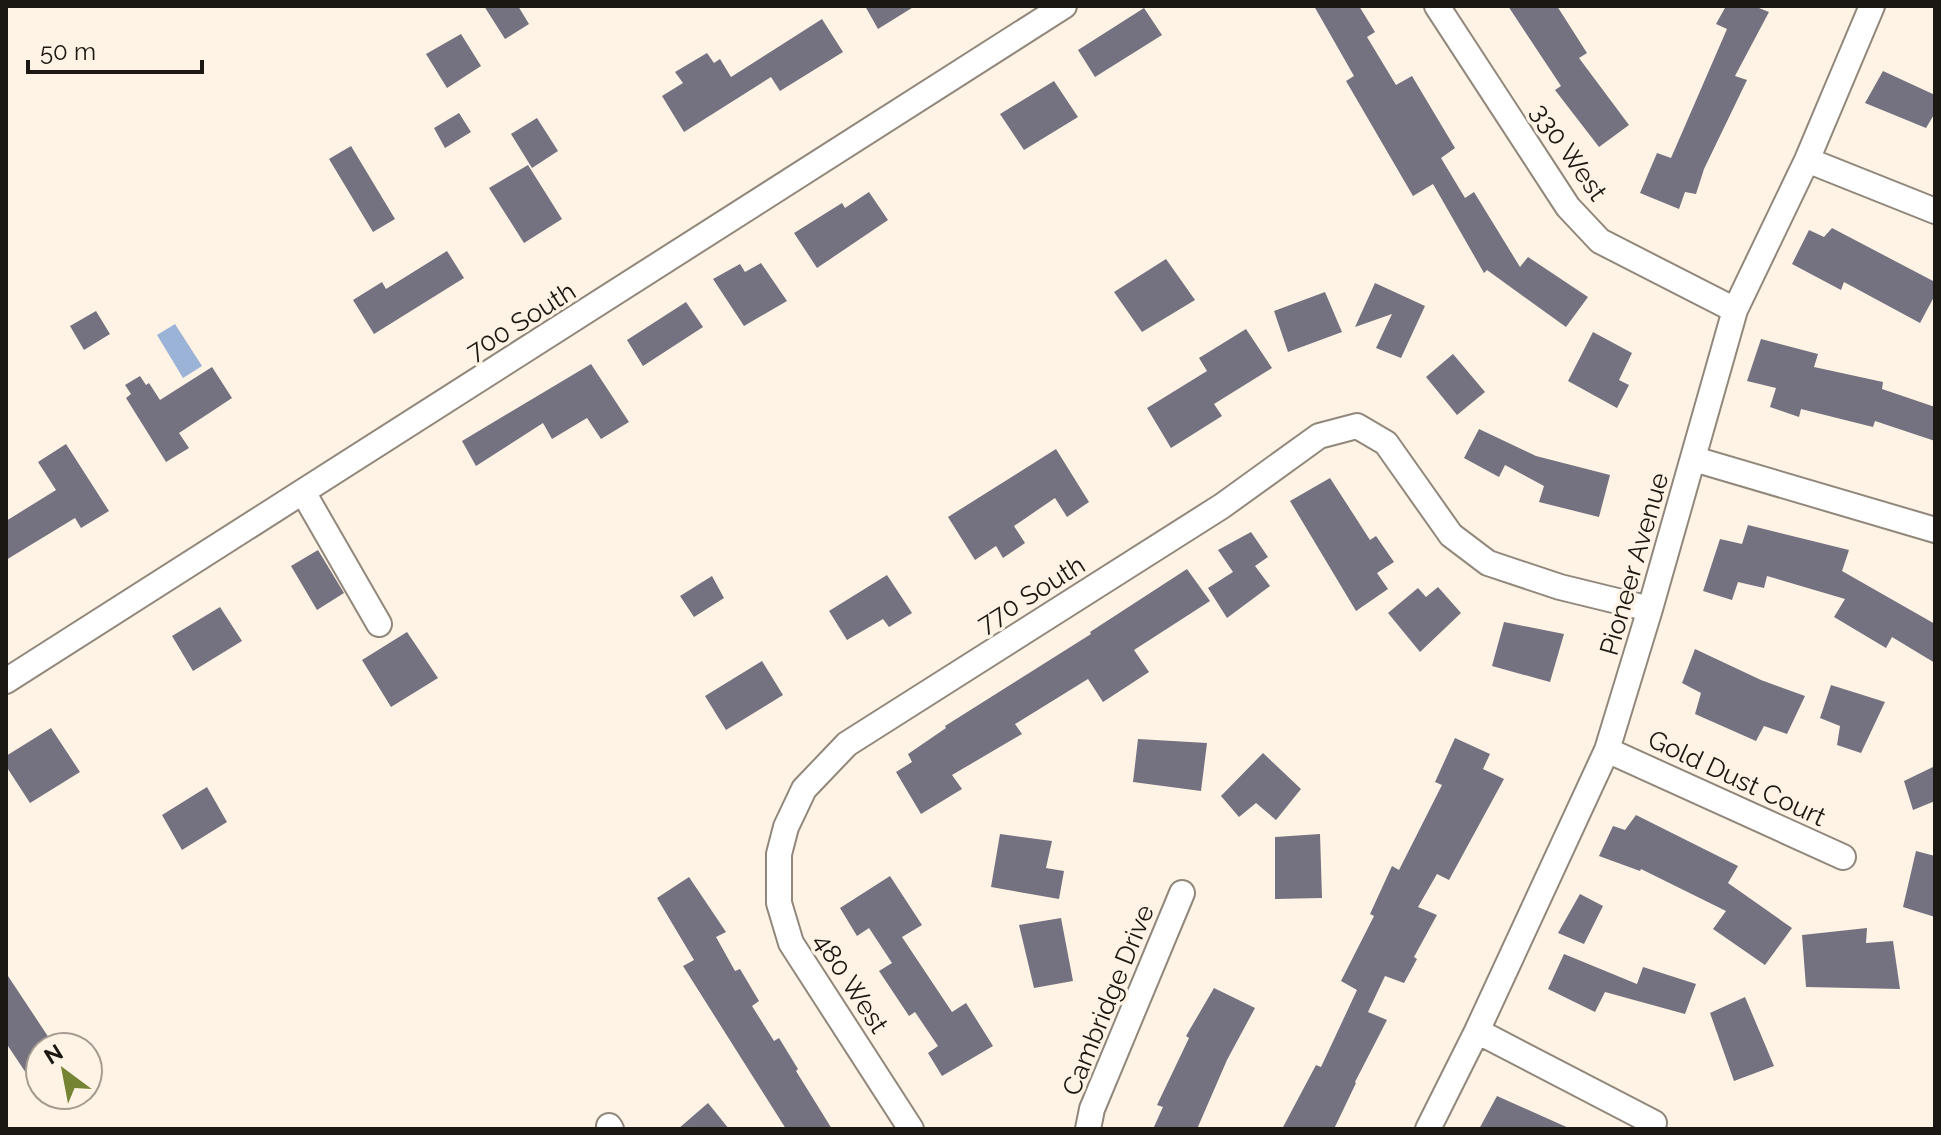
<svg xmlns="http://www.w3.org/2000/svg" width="1941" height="1135" font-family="Raleway,sans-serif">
  <rect width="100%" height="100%" fill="#fff3e5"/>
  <path fill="#9ab3d7" d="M 175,324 L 202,366 L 183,378 L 157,335 Z"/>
  <path fill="#747180" d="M 484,6 L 518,6 L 529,24 L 505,39 Z
    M 865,6 L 915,6 L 878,29 Z
    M 1314,6 L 1359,6 L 1375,32 L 1367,37 L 1396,85 L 1412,76 L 1455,148 L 1441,158 L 1465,198 L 1474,192 L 1520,267 L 1528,257 L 1588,297 L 1566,327 L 1487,270 L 1484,273 L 1433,184 L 1413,196 L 1346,81 L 1354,76 Z
    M 1508,6 L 1557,6 L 1587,53 L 1579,58 L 1629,125 L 1599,147 L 1555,90 L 1561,86 Z
    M 1726,6 L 1754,6 L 1769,12 L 1735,76 L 1747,80 L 1704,169 L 1696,194 L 1685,192 L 1679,209 L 1640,193 L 1657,153 L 1671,158 L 1727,29 L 1716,24 Z
    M 1144,8 L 1162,35 L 1095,77 L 1078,50 Z
    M 822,19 L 843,52 L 780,91 L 771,77 L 684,132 L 662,96 L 683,83 L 675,72 L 707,53 L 714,63 L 720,59 L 731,77 Z
    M 461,34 L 481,66 L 447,88 L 426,54 Z
    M 1883,71 L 1935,95 L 1935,113 L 1926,128 L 1865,103 Z
    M 1054,81 L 1078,117 L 1024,150 L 1000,114 Z
    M 459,113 L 471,132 L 445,148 L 434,128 Z
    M 537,118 L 558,151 L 532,168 L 511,134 Z
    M 351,146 L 395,219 L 373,232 L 329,159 Z
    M 528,165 L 562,219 L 524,243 L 489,188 Z
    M 869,192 L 888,220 L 817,268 L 794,233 L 842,203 L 845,208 Z
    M 1832,228 L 1935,282 L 1935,295 L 1920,323 L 1844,282 L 1841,290 L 1792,264 L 1809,230 L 1824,237 Z
    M 447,251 L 464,278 L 374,334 L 353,300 L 382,282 L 386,289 Z
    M 1166,259 L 1195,300 L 1142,332 L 1114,292 Z
    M 761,263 L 787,301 L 744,326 L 713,279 L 740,264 L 745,272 Z
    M 1375,283 L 1425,306 L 1401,358 L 1376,348 L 1392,314 L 1355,327 Z
    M 1325,292 L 1342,332 L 1288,352 L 1274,311 Z
    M 686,302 L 703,327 L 643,366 L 627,340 Z
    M 96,311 L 110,334 L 84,350 L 70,326 Z
    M 1246,329 L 1272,368 L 1214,404 L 1222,416 L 1171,448 L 1147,408 L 1207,371 L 1199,358 Z
    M 1593,332 L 1632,353 L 1619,380 L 1629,385 L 1617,408 L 1568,381 Z
    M 1761,339 L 1818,354 L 1814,367 L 1883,382 L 1882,389 L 1935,407 L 1935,441 L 1875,421 L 1873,427 L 1801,409 L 1799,417 L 1770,407 L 1776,388 L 1747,381 Z
    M 1453,354 L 1485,392 L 1457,415 L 1426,377 Z
    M 591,364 L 629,422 L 601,439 L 587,418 L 552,439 L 543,423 L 476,466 L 462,441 Z
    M 212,367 L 232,398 L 179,433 L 189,448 L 166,462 L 126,398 L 131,394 L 125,385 L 140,376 L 146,385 L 149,383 L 160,400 Z
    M 1479,429 L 1536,456 L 1610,475 L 1599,517 L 1539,502 L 1544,486 L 1505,465 L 1499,477 L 1464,458 Z
    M 66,444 L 109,511 L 81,528 L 75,518 L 6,560 L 6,521 L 56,490 L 38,462 Z
    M 1056,449 L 1089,502 L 1067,517 L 1055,498 L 1014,526 L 1025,543 L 1003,558 L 996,546 L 975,560 L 948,517 Z
    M 1330,478 L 1370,540 L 1376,536 L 1394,562 L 1377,573 L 1388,589 L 1356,611 L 1290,501 Z
    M 1748,525 L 1849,550 L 1842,571 L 1935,624 L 1935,663 L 1892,637 L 1886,648 L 1834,617 L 1845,599 L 1767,576 L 1764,588 L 1738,582 L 1732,600 L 1703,591 L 1720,539 L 1742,544 Z
    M 1251,532 L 1268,557 L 1255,566 L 1270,586 L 1227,618 L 1208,588 L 1233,572 L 1218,550 Z
    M 318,550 L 344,593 L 317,610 L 291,566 Z
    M 1187,569 L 1210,601 L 1134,650 L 1149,672 L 1103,702 L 1088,679 L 1015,724 L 1022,734 L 952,775 L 962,789 L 921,814 L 896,772 L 912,762 L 908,754 L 946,728 L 945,726 L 1091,634 L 1090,632 Z
    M 887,575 L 912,613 L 889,627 L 883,619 L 847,640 L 829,611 Z
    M 712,576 L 724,598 L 694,617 L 680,596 Z
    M 1438,587 L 1461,613 L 1420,652 L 1388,613 L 1418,588 L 1426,597 Z
    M 220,607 L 242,641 L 193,671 L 172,636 Z
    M 1504,622 L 1564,634 L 1550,682 L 1492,666 Z
    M 407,632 L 438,678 L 391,707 L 362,660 Z
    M 1695,649 L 1761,680 L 1805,696 L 1787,734 L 1764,726 L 1756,741 L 1695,714 L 1701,693 L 1682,683 Z
    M 762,661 L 783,695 L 726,730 L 705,696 Z
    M 1831,685 L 1885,702 L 1861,753 L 1837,745 L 1840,726 L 1820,718 Z
    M 51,728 L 80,772 L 30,803 L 6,766 L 6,756 Z
    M 1455,738 L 1490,754 L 1483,769 L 1504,779 L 1449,880 L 1437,874 L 1418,907 L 1437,915 L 1414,957 L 1417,959 L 1404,983 L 1385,976 L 1368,1012 L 1387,1020 L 1355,1082 L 1356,1083 L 1334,1129 L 1282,1129 L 1316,1065 L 1321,1067 L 1357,990 L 1341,981 L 1374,916 L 1370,914 L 1392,866 L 1399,870 L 1442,785 L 1435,782 Z
    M 1138,739 L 1207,743 L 1201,791 L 1133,782 Z
    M 1263,753 L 1301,789 L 1276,820 L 1256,803 L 1239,817 L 1221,796 Z
    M 1935,766 L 1935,801 L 1913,810 L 1904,781 Z
    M 207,787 L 227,822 L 182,850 L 162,815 Z
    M 1636,815 L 1738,866 L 1728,883 L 1792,928 L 1765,965 L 1713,929 L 1726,911 L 1641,869 L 1640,871 L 1599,856 L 1613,826 L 1625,830 Z
    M 1000,834 L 1052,841 L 1046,868 L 1064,871 L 1059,899 L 991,887 Z
    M 1320,834 L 1322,898 L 1275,899 L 1275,837 Z
    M 1916,851 L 1935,856 L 1935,917 L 1903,907 Z
    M 890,876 L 922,925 L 902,937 L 952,1012 L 966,1003 L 993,1046 L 942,1076 L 928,1053 L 938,1046 L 915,1012 L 909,1016 L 879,971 L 892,963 L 869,928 L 857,936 L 840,908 Z
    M 689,877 L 726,932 L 716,937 L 735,971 L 740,969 L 759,1001 L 752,1006 L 774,1041 L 779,1038 L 798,1069 L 796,1071 L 832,1129 L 786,1129 L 683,966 L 694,960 L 657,898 Z
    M 1580,894 L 1603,906 L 1584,944 L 1558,933 Z
    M 1061,918 L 1073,981 L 1034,988 L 1019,925 Z
    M 1867,928 L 1866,943 L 1893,941 L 1900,989 L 1806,987 L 1802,935 Z
    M 1564,954 L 1637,984 L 1643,967 L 1696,984 L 1685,1014 L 1605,992 L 1595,1012 L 1548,989 Z
    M 6,973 L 55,1047 L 40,1047 L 40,1094 L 6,1043 Z
    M 1214,988 L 1255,1008 L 1227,1060 L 1197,1129 L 1153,1129 L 1163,1107 L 1157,1105 L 1189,1038 L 1186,1036 Z
    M 1745,997 L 1774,1066 L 1734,1081 L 1710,1013 Z
    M 1497,1096 L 1571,1129 L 1479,1129 Z
    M 708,1103 L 729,1129 L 678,1129 Z"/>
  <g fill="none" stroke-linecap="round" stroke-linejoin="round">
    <g stroke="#91877b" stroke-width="28">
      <path id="minor" d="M 1437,6 L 1568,207 L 1600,241 L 1735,310
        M 1807,160 L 1935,211
        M 1694,459 L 1935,530
        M 303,492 L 379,624
        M 6,681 L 1064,6
        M 1607,750 L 1843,857
        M 1477,1031 L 1654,1123
        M 609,1126 L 611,1129
        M 911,1129 L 791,943 L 779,903 L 779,854 L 786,827 L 804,789 L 847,744 L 1222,506 L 1319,436 L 1357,426 L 1386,443 L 1451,535 L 1488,563 L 1560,587 L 1650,609
        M 1088,1129 L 1092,1109 L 1182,893
        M 1428,1129 L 1477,1031 L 1607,750 L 1650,609 L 1735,310 L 1807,160 L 1872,6"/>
    </g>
    <use href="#minor" stroke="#fff" stroke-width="24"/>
  </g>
  <g text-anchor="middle" stroke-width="7" stroke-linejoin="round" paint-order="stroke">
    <g font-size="26" fill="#1b1712" stroke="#fff3e5">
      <text transform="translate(1569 152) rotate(55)" y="9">330 West</text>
      <text transform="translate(521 321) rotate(-32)" y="9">700 South</text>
      <text transform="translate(1634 564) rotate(-74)" y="9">Pioneer Avenue</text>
      <text transform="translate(1031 594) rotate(-32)" y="9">770 South</text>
      <text transform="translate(1737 778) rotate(25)" y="9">Gold Dust Court</text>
      <text transform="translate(851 983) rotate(57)" y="9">480 West</text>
      <text transform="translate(1108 1000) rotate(-68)" y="9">Cambridge Drive</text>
    </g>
  </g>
  <rect width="1941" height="1135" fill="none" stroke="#1b1712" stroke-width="16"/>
  <g transform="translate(64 1071) rotate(328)"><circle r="38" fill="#fff3e5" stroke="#a49b91" stroke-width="2"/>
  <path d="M0-6L14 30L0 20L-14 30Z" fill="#748433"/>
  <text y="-12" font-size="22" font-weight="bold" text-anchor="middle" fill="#1b1712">N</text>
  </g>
  <path d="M28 60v12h174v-12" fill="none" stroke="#1b1712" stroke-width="4"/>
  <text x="40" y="60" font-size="24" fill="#1b1712" stroke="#fff3e5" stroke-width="6" paint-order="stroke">50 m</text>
</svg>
